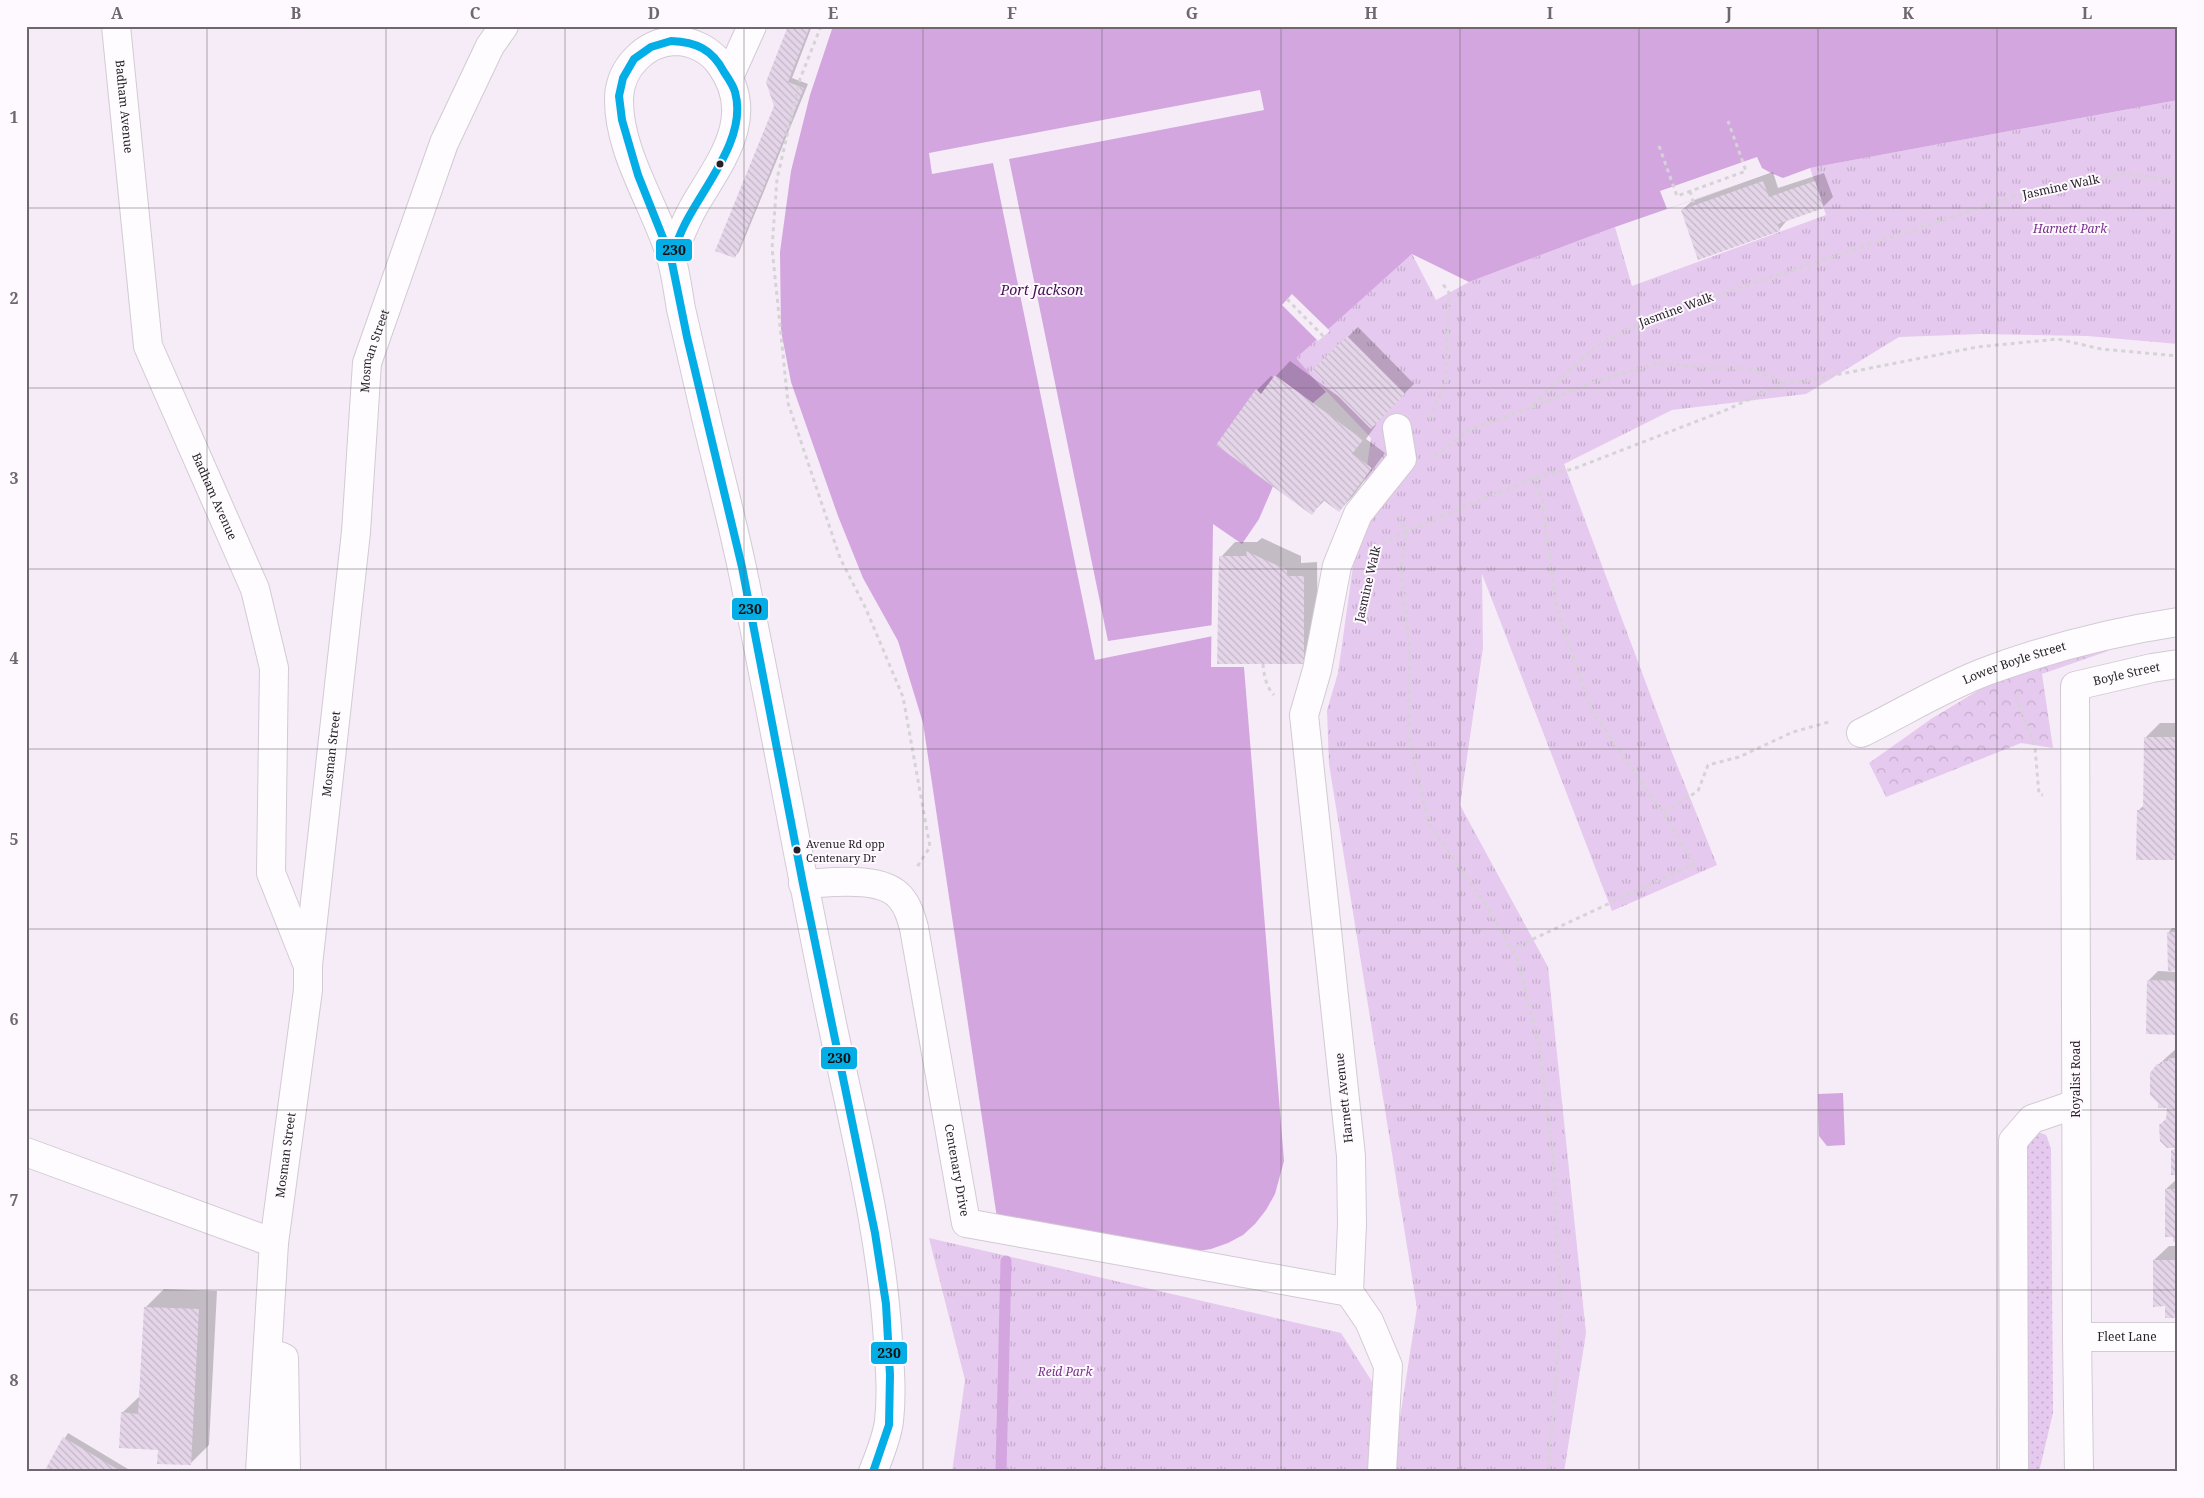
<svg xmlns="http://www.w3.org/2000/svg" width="2204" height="1498" font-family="'Noto Serif',serif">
  <defs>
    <pattern id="grass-dots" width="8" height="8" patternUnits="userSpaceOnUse" patternTransform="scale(1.25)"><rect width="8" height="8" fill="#e6c9ee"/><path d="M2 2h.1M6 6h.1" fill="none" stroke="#c5accc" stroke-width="1.8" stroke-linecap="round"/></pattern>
    <pattern id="forest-crowns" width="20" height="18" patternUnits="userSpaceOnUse" patternTransform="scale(1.25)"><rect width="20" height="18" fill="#e6c9ee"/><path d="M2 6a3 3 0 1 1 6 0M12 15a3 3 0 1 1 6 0" fill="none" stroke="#c5accc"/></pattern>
    <pattern id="park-tufts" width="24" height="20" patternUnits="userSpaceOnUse" patternTransform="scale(1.25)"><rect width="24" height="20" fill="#e6c9ee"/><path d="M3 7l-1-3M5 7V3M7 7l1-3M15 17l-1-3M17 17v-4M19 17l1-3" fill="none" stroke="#c5accc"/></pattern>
    <pattern id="building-back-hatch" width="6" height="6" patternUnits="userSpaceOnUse" patternTransform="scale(1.25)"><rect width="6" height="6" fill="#e5d5e9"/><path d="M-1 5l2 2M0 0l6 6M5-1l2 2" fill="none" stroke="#c4b6c8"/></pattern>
  </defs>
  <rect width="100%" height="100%" fill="#f5ecf7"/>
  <path fill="url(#grass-dots)" d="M 2038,1132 L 2046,1135 L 2051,1148 L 2053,1413 L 2039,1472 L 2020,1472 L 2023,1150 Z"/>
  <path fill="url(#forest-crowns)" d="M 2093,646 L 2108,651 L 2042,674 L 2053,748 L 2021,743 L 1886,797 L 1869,763 L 1931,719 L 2017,667 Z"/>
  <path fill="url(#park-tufts)" d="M 2178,100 L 2178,344 L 2087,336 L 1981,334 L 1899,337 L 1806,394 L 1672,410 L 1564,464 L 1671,750 L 1717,865 L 1612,911 L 1482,574 L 1483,648 L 1460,805 L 1548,967 L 1586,1333 L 1564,1472 L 952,1472 L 965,1380 L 929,1238 L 1341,1333 L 1399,1424 L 1417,1308 L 1329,764 L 1327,710 L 1338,673 L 1371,438 L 1295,358 L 1412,254 L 1436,300 L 1469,282 L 1615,227 L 1632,286 L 1826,215 L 1810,168 Z"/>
  <path fill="#d3a6df" d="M 833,26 L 2178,26 L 2178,100 L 1810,168 L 1783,178 L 1771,173 L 1615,227 L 1469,282 L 1412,254 L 1296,358 L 1326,392 L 1314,402 L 1274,484 L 1259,519 L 1242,544 L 1213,524 L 1211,667 L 1244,667 L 1284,1161 L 1275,1194 L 1266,1210 L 1255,1224 L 1243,1235 L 1228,1243 L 1211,1249 L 1192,1252 L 997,1218 L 923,723 L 898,641 L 863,578 L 838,516 L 791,382 L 781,331 L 780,252 L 791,171 L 810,95 Z
    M 1843,1093 L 1845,1145 L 1827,1146 L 1819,1136 L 1818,1094 Z"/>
  <path fill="#f5ecf7" d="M 1260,90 L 1264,110 L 1009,159 L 1108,641 L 1213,625 L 1213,636 L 1095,660 L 993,163 L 932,174 L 929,153 Z
    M 1757,157 L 1762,168 L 1771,173 L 1667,209 L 1660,191 Z
    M 1292,294 L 1330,331 L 1318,341 L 1282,305 Z"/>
  <path fill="#0003" d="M 789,26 L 812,26 L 792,78 L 808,84 L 739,252 L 735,256 L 775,106 Z
    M 1773,172 L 1778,188 L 1824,173 L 1833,197 L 1823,207 L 1788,219 L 1779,230 L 1682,210 L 1692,201 Z
    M 1358,327 L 1414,384 L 1374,423 L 1376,425 L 1366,439 L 1385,453 L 1353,496 L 1339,511 L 1325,500 L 1312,513 L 1257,390 L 1271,376 L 1274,378 L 1290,361 L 1339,397 L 1314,370 Z
    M 1262,538 L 1301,556 L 1301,563 L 1317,562 L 1318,649 L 1304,663 L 1221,557 L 1235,542 L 1257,542 Z
    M 2160,723 L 2178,723 L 2178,858 L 2138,811 L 2144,805 L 2146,737 Z
    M 2172,928 L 2178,928 L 2178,969 L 2168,933 Z
    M 2158,971 L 2178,972 L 2178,1034 L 2148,981 Z
    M 2178,1047 L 2178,1174 L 2173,1151 L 2177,1146 L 2168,1118 L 2168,1107 L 2158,1065 Z
    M 2178,1178 L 2178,1241 L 2166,1189 Z
    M 2169,1246 L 2178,1246 L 2178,1317 L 2166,1305 L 2154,1260 Z
    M 164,1289 L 217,1291 L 209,1445 L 190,1464 L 159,1448 L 122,1413 L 141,1395 L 145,1308 Z
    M 68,1433 L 133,1472 L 44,1472 Z"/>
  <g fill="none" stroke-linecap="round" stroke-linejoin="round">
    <path stroke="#d3a6df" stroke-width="11" d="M 1001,1472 L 1006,1261"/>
  </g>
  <path fill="url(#building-back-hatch)" d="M 788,26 L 810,26 L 788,82 L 804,88 L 735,258 L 715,251 L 774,106 L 766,82 Z
    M 1763,181 L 1769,197 L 1815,181 L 1824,208 L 1778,224 L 1780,231 L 1698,260 L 1681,210 Z
    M 1347,336 L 1405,394 L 1371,429 L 1312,370 Z
    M 1275,375 L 1363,440 L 1352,454 L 1372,468 L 1339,512 L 1323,500 L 1312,515 L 1216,445 L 1256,389 L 1261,394 Z
    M 1246,551 L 1287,570 L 1287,576 L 1304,576 L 1304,664 L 1217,664 L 1219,556 L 1247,556 Z
    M 2175,733 L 2178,733 L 2178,860 L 2136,860 L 2137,810 L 2143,810 L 2144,737 L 2175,737 Z
    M 2167,932 L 2178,932 L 2178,970 L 2168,971 Z
    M 2147,980 L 2178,981 L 2178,1035 L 2146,1034 Z
    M 2168,1058 L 2178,1058 L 2178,1148 L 2167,1148 L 2160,1141 L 2159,1125 L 2166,1119 L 2167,1108 L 2158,1108 L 2158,1103 L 2150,1095 L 2150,1073 L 2157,1064 L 2162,1064 L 2162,1061 L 2168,1061 Z
    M 2171,1150 L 2178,1150 L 2178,1175 L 2171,1175 Z
    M 2176,1180 L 2178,1180 L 2178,1242 L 2173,1242 L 2173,1237 L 2165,1237 L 2165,1189 L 2176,1189 Z
    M 2153,1260 L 2178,1260 L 2178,1318 L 2165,1318 L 2165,1306 L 2153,1307 Z
    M 144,1307 L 199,1309 L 191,1465 L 157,1464 L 158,1450 L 119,1448 L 121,1412 L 138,1414 Z
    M 63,1437 L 122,1472 L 44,1472 Z"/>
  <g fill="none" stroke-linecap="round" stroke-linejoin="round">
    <g stroke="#d2cad4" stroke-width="30">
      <g id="minor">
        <path id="s1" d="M 116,26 L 148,346 L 255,589 L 274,668 L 271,873 L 306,961"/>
        <path d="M 729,77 L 752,26"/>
        <path d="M 671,258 C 679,238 686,219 697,201 C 723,158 757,114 720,64 C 710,50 693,41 675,41 C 645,42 620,68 619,98 C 618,153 656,206 671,257 C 676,274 678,292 681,309 C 689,344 697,378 705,413 C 717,464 731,516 742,568 C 774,721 801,875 833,1028 C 855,1132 882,1236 888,1342 C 890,1368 892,1395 889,1421 C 887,1438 879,1456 873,1472"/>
        <path id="s2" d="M 1861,733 C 1902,713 1944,687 1987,671 C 2049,648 2112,632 2178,622"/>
        <path id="s3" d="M 803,884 C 829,883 881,875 900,897 C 908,906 911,917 914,928 L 966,1223 L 1349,1292"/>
        <path d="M 26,1152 L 274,1243"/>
        <path id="s4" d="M 2077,1337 L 2178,1337"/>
        <path d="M 280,1356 L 284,1358 L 286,1472"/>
        <path id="s5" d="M 260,1472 L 274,1243 L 308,990 L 308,965 L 356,532 L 367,363 L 444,143 L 490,46 L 504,26"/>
        <path d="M 1382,1472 L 1388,1366 L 1369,1321 L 1349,1292 L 1352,1224 L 1351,1156 L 1304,715 L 1317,670 L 1337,566 L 1358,514 L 1402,459 L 1397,428"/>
        <path d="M 2014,1472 L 2013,1141 L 2032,1119 L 2076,1104"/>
        <path id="s6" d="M 2079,1472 L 2077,1337 L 2075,686 L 2152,668 L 2178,664"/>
      </g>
    </g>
    <path stroke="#d6d3d7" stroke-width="3" stroke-dasharray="4 4" stroke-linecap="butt" d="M 821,26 L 800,79 L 777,179 L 772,248 L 788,403 L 840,558 L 866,609 L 903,697 L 930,847 L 917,867
      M 1659,146 L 1677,196 L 1746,171 L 1728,121
      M 1690,191 L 1694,205
      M 1287,299 L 1324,337
      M 1532,407 L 1599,380 L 1661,363 L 1710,368 L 1748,368 L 1785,383
      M 1429,419 L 1446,382 L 1449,293 L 1443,284
      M 1435,456 L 1469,430 L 1529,408 L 1595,347 L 1649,318 L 2036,189 L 2124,174 L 2178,180
      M 1536,477 L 1573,469 L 1726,410 L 1785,383 L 1805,381 L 1977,347 L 2058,339 L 2101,349 L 2178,356
      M 1399,516 L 1406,531 L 1401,569 L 1409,642 L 1409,737 L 1429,824 L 1485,904 L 1518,960 L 1539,1045 L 1553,1155 L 1561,1313 L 1548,1472
      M 1382,544 L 1406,531 L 1536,477 L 1535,483 L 1542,500 L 1556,606 L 1592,711 L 1663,813 L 1698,791 L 1708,765 L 1739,757 L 1793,732 L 1829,722
      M 1263,664 C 1264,675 1266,687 1274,695
      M 2016,696 L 2035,748 L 2039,794 L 2043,795
      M 1518,946 L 1694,864 L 1663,813"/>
    <use href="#minor" stroke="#fefcfe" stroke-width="28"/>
    <g stroke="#fdf9fe" stroke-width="11">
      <path id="bus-1" d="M 671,41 C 696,42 712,49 724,72 C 728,78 733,85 735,92 C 748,138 703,187 684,226 C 679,236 675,247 671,258 L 638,175 L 622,120 L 619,96 L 623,78 L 634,59 L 651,47 Z
        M 671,258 L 687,337
        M 671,258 L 687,337
        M 687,337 L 742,567 L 803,884
        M 803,884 L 875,1233
        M 803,884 L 875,1233
        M 873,1472 L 889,1425 L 890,1375 L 886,1304 L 875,1233"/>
    </g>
    <use href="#bus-1" stroke="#02aee5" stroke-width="8"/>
  </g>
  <path fill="none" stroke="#6e676f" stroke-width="1" stroke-opacity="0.55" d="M 207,26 L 207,1472M 386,26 L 386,1472M 565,26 L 565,1472M 744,26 L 744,1472M 923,26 L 923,1472M 1102,26 L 1102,1472M 1281,26 L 1281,1472M 1460,26 L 1460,1472M 1639,26 L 1639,1472M 1818,26 L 1818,1472M 1997,26 L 1997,1472M 26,208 L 2178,208M 26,388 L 2178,388M 26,569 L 2178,569M 26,749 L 2178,749M 26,929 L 2178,929M 26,1110 L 2178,1110M 26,1290 L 2178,1290"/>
  <g fill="#251f26" stroke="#fdf9fe" stroke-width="2">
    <circle cx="720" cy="164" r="4.5"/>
    <circle cx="797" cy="850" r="4.5"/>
  </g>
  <g text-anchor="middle" stroke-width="4" stroke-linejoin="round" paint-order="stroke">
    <g font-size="11" fill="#251f26" stroke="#fdf9fe" text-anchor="start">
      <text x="806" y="848">Avenue Rd opp<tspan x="806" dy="14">Centenary Dr</tspan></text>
    </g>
    <g font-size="12" fill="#251f26" stroke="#fdf9fe">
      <text dy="4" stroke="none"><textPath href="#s1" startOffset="81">Badham Avenue</textPath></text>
      <text transform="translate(2061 187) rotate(-12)" y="4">Jasmine Walk</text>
      <text transform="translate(1676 310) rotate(-20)" y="4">Jasmine Walk</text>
      <text dy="4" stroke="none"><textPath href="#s5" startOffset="1128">Mosman Street</textPath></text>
      <text dy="4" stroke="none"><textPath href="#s1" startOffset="486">Badham Avenue</textPath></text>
      <text transform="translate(1368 584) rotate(-77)" y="4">Jasmine Walk</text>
      <text dy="4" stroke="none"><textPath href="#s2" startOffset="169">Lower Boyle Street</textPath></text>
      <text dy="4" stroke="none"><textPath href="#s6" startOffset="839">Boyle Street</textPath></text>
      <text dy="4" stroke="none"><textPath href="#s5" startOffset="722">Mosman Street</textPath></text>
      <text transform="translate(2076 1079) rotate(-90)" y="4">Royalist Road</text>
      <text transform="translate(1344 1098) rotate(-96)" y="4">Harnett Avenue</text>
      <text dy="4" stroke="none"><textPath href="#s5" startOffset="318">Mosman Street</textPath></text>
      <text dy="4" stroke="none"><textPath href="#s3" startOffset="381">Centenary Drive</textPath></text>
      <text dy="4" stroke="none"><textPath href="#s4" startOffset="50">Fleet Lane</textPath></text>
    </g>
    <g font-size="12" font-style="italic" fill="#79318c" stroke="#fdf9fe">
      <text x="2070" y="233">Harnett Park</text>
      <text x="1065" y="1376">Reid Park</text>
    </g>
    <g font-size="14" font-style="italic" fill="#460d54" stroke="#fdf9fe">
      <text x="1042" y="295">Port Jackson</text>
    </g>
  </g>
  <g stroke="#fdf9fe" stroke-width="2">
    <rect x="655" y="238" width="38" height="24" rx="5" fill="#02aee5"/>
    <rect x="731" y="597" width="38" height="24" rx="5" fill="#02aee5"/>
    <rect x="820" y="1046" width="38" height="24" rx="5" fill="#02aee5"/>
    <rect x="870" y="1341" width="38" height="24" rx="5" fill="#02aee5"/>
  </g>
  <g font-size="14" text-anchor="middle" font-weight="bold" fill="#111">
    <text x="674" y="255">230</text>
    <text x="750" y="614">230</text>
    <text x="839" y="1063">230</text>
    <text x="889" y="1358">230</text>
  </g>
  <rect width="2204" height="1498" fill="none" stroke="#fdf9fe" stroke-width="55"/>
  <rect x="28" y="28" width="2148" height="1442" fill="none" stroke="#6e676f" stroke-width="2"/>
  <g font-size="16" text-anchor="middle" font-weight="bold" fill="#6e676f">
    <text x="117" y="19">A</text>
    <text x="296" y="19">B</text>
    <text x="475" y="19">C</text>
    <text x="654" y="19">D</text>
    <text x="833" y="19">E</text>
    <text x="1012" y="19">F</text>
    <text x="1192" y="19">G</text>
    <text x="1371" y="19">H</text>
    <text x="1550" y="19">I</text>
    <text x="1729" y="19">J</text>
    <text x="1908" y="19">K</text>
    <text x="2087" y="19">L</text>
    <text x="14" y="123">1</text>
    <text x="14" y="304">2</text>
    <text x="14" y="484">3</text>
    <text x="14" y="664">4</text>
    <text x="14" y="845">5</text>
    <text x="14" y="1025">6</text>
    <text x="14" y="1206">7</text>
    <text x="14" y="1386">8</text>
  </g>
</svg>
